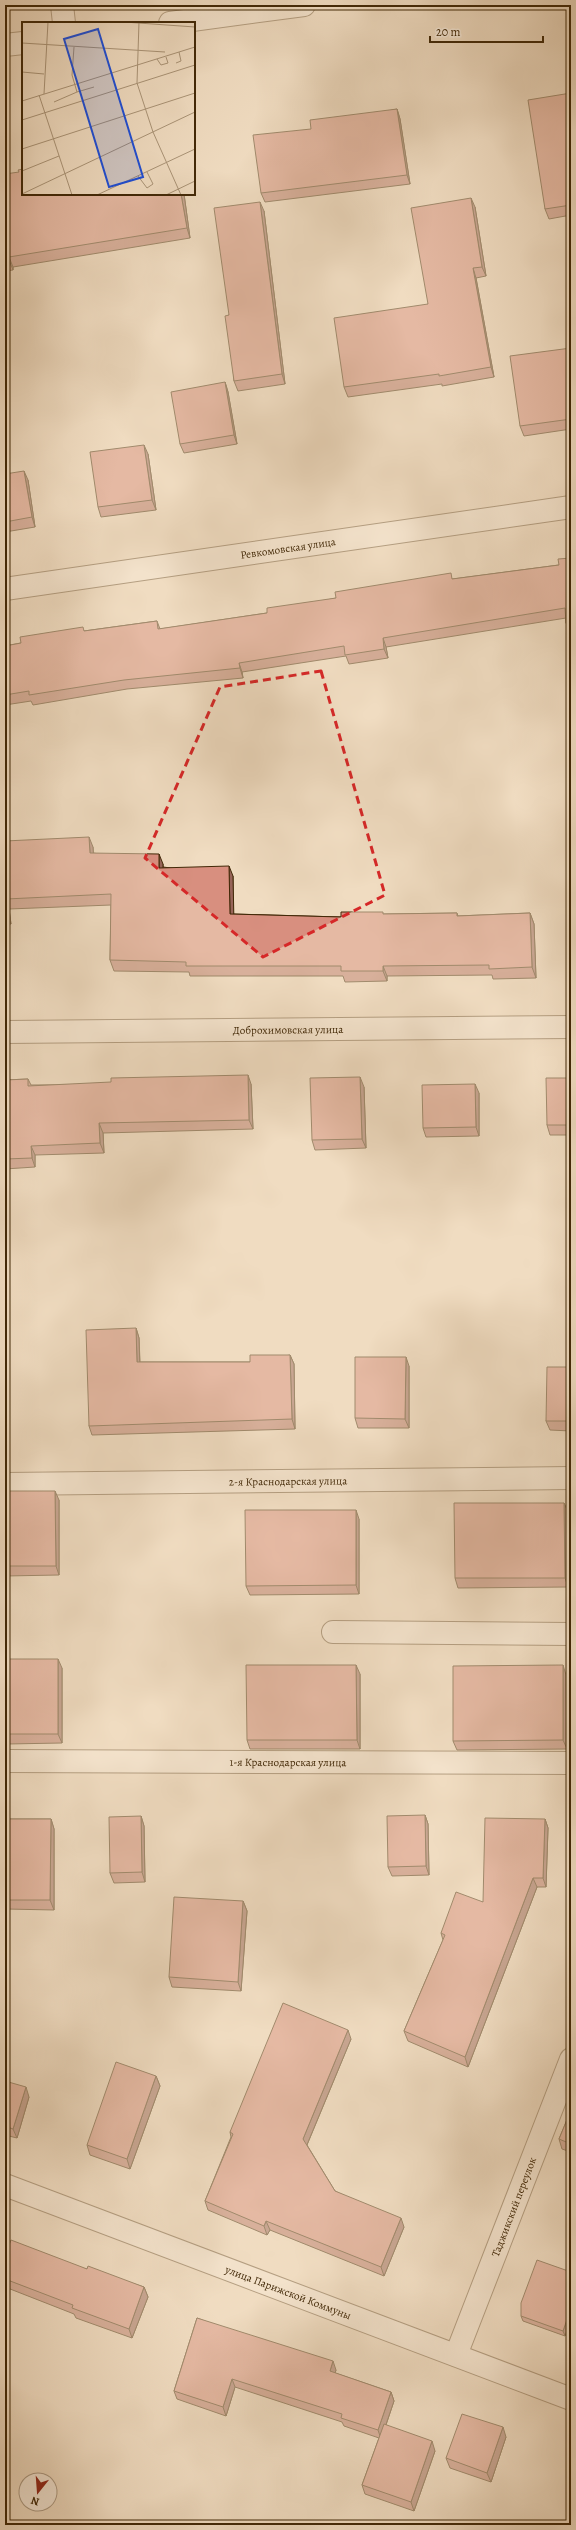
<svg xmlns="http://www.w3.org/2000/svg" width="576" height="2530" font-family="Alegreya,serif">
  <rect width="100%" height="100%" fill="#f0dcc1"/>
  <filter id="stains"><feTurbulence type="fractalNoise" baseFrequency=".005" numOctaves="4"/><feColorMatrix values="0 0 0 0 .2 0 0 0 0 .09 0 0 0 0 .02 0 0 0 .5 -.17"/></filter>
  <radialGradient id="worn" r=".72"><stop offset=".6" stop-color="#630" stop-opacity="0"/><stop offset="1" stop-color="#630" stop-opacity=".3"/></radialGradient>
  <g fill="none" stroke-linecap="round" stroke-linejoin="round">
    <g stroke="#6d5536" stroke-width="24">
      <g id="minor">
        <path d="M 62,5 L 64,23"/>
        <path d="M 170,23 L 304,5"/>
        <path d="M 5,45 L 23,43"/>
        <path id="s1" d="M 5,589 L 571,507"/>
        <path id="s2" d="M 5,1032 L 571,1027"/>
        <path id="s3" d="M 5,1484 L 571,1478"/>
        <path d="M 333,1632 L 571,1634"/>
        <path id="s4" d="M 5,1761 L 571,1763"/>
        <path id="s5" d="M 5,2185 L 571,2399"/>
        <path id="s6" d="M 456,2355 L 571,2059"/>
      </g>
    </g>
    <use href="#minor" stroke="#f5e8d7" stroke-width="22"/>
  </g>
  <path fill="#ba7b6d" stroke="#412807" d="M 571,93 L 571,215 L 549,219 L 545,209 Z
    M 397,109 L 400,119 L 410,184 L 265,202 L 261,193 L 311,129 Z
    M 5,174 L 184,194 L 190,238 L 13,267 L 13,270 L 5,271 Z
    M 475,207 L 486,276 L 476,278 L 494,377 L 442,386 L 442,384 L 348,397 L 344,387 L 428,304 Z
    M 264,211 L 285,384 L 238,391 L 234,381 L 229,315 Z
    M 571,348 L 571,429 L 524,436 L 520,426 Z
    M 225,382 L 228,392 L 237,444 L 184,453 L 180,444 Z
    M 148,454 L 156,510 L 101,517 L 98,507 Z
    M 5,474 L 28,480 L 35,527 L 5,532 Z
    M 571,558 L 571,632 L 570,632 L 566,623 L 566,618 L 386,647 L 388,658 L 349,664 L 346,656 L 242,672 L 243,678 L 127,689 L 33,705 L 31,701 L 5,705 L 5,646 L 84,631 L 157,621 L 160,629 L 267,613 L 336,598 L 453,579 L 559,565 Z
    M 5,841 L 93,847 L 93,853 L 163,864 L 163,867 L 233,876 L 233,914 L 341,917 L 384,914 L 457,913 L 458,916 L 530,913 L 534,924 L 536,978 L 493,979 L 492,975 L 387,976 L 387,981 L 345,982 L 343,976 L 190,976 L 189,972 L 114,971 L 110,960 L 111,905 L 9,909 L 11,924 L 5,925 Z
    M 571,1078 L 571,1135 L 550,1135 L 547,1125 Z
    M 28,1079 L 31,1085 L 251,1084 L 253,1129 L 103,1133 L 104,1153 L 35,1155 L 35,1167 L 5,1169 L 5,1080 Z
    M 364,1087 L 366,1148 L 315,1150 L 312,1140 Z
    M 479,1093 L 479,1136 L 426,1137 L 423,1128 Z
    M 136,1328 L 139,1338 L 140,1362 L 250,1362 L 290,1355 L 294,1364 L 295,1429 L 92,1435 L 89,1426 Z
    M 409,1366 L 409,1428 L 358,1428 L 355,1418 Z
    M 571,1367 L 571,1431 L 550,1430 L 546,1421 Z
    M 5,1491 L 59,1500 L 59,1575 L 5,1576 Z
    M 564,1503 L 568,1512 L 568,1587 L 458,1588 L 455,1578 Z
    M 359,1519 L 359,1594 L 250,1595 L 246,1586 Z
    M 5,1659 L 62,1668 L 62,1743 L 7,1744 L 5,1738 Z
    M 360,1674 L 360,1749 L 250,1749 L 247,1740 Z
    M 566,1675 L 567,1749 L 457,1750 L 453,1741 Z
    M 425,1815 L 428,1824 L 429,1875 L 392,1876 L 388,1867 Z
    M 141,1816 L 144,1826 L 145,1882 L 114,1883 L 110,1873 Z
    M 5,1819 L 51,1819 L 54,1829 L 54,1910 L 6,1909 L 5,1907 Z
    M 545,1819 L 548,1828 L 546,1887 L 537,1887 L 468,2067 L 408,2041 L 404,2031 L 443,1940 L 441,1933 L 483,1902 Z
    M 243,1901 L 247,1911 L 241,1991 L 172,1987 L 169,1977 Z
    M 351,2039 L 307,2145 L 335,2191 L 404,2227 L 384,2276 L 270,2230 L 267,2235 L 208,2210 L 205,2201 L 231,2137 L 230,2132 Z
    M 156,2076 L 160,2086 L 130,2169 L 90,2155 L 87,2145 Z
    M 5,2081 L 29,2097 L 17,2138 L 5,2135 Z
    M 571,2110 L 571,2152 L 562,2149 L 559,2139 Z
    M 5,2255 L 87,2269 L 144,2287 L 148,2297 L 132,2338 L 76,2318 L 74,2314 L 5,2287 Z
    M 571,2272 L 565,2336 L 523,2321 L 521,2316 Z
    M 197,2318 L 336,2370 L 335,2373 L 391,2392 L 394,2401 L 386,2425 L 435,2451 L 414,2511 L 365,2494 L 362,2485 L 379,2438 L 344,2426 L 342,2422 L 235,2387 L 226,2416 L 177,2399 L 174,2391 Z
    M 506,2437 L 491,2482 L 450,2468 L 446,2458 Z"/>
  <path fill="#976459" stroke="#412807" d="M 397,109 L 400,119 L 410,184 L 407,175 Z
    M 181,194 L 184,194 L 190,238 L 187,228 Z
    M 471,198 L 475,207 L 486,276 L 482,267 Z
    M 260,202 L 264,211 L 285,384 L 282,374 Z
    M 9,257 L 13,267 L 13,270 L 9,260 Z
    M 473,268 L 476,278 L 494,377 L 491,367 Z
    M 225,382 L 228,392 L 237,444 L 234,435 Z
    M 144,445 L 148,454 L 156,510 L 152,500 Z
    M 24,471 L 28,480 L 35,527 L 32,517 Z
    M 383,638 L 386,647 L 388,658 L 384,649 Z
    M 239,663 L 242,672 L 243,678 L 240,668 Z
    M 89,837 L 93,847 L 94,863 L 90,853 Z
    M 159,854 L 163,864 L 163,878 L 159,868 Z
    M 229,866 L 233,876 L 234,924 L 230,914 Z
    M 6,899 L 9,909 L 11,924 L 7,914 Z
    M 530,913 L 534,924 L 536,978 L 532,967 Z
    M 383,966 L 387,976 L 387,981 L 383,971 Z
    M 248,1075 L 251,1084 L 253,1129 L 249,1120 Z
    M 360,1077 L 364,1087 L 366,1148 L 362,1139 Z
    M 475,1084 L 479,1093 L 479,1136 L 476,1127 Z
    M 99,1123 L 103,1133 L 104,1153 L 100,1143 Z
    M 31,1146 L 35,1155 L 35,1167 L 32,1158 Z
    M 136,1328 L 139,1338 L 140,1372 L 137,1362 Z
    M 290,1355 L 294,1364 L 295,1429 L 292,1419 Z
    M 406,1357 L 409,1366 L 409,1428 L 405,1419 Z
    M 55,1491 L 59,1500 L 59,1575 L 56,1566 Z
    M 564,1503 L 568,1512 L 568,1587 L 565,1578 Z
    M 356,1510 L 359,1519 L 359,1594 L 356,1585 Z
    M 58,1659 L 62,1668 L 62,1743 L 58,1734 Z
    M 356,1665 L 360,1674 L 360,1749 L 357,1740 Z
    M 563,1665 L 566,1675 L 567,1749 L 563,1740 Z
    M 425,1815 L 428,1824 L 429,1875 L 426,1866 Z
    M 141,1816 L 144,1826 L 145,1882 L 142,1872 Z
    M 51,1819 L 54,1829 L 54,1910 L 50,1900 Z
    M 545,1819 L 548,1828 L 546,1887 L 543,1878 Z
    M 533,1878 L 537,1887 L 468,2067 L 465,2057 Z
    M 243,1901 L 247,1911 L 241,1991 L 238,1982 Z
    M 348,2030 L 351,2039 L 306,2147 L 303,2139 Z
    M 156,2076 L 160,2086 L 130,2169 L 127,2159 Z
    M 26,2087 L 29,2097 L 17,2138 L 13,2129 Z
    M 401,2218 L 404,2227 L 384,2276 L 381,2267 Z
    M 266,2221 L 270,2230 L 267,2235 L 264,2226 Z
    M 144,2287 L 148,2297 L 132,2338 L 129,2329 Z
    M 571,2308 L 571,2319 L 565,2336 L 563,2331 Z
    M 333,2361 L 336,2370 L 333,2380 L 330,2371 Z
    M 232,2379 L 235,2387 L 226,2416 L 223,2407 Z
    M 391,2392 L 394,2401 L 381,2439 L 378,2430 Z
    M 503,2427 L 506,2437 L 491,2482 L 487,2473 Z
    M 432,2441 L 435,2451 L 414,2511 L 411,2502 Z"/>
  <path fill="#d88f7f" stroke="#412807" d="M 571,93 L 571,205 L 545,209 L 528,100 Z
    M 397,109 L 407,175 L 261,193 L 253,135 L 311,129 L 310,120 Z
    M 23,169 L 23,194 L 181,194 L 187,228 L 9,257 L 9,260 L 5,261 L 5,174 L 19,172 L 18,170 Z
    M 471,198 L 482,267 L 473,268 L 491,367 L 439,376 L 439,374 L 344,387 L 334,318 L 428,304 L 411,208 Z
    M 260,202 L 282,374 L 234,381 L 225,316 L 229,315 L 214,208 Z
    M 571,348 L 571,419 L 520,426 L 510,356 Z
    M 225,382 L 234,435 L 180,444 L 171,392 Z
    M 144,445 L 152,500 L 98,507 L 90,452 Z
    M 24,471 L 32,517 L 5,522 L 5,474 Z
    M 571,558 L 571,622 L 566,623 L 565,608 L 383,638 L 384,649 L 345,655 L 344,646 L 239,663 L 240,668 L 124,680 L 29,695 L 29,691 L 5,695 L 5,646 L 21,643 L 20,637 L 83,627 L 84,631 L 157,621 L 158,629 L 267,613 L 267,608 L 336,598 L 335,592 L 451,573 L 452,579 L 559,565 L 558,559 Z
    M 89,837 L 90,853 L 159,854 L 159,868 L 229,866 L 230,914 L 341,917 L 341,912 L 383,912 L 383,914 L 457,913 L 457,916 L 530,913 L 532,967 L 489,969 L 489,965 L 383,966 L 383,971 L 341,971 L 341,966 L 186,966 L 186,962 L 110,960 L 111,894 L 6,899 L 7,914 L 5,914 L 5,841 Z
    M 248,1075 L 249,1120 L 99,1123 L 100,1143 L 31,1146 L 32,1158 L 5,1159 L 5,1080 L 28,1079 L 28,1086 L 111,1082 L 111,1078 Z
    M 360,1077 L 362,1139 L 312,1140 L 310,1078 Z
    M 546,1078 L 571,1078 L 571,1125 L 547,1125 Z
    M 475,1084 L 476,1127 L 423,1128 L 422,1085 Z
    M 136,1328 L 137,1362 L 250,1362 L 250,1355 L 290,1355 L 292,1419 L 89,1426 L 86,1330 Z
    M 355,1357 L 406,1357 L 405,1419 L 355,1418 Z
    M 547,1367 L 571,1367 L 571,1421 L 546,1421 Z
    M 5,1491 L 55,1491 L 56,1566 L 5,1566 Z
    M 454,1503 L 564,1503 L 565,1578 L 455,1578 Z
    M 245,1510 L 356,1510 L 356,1585 L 246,1586 Z
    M 5,1659 L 58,1659 L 58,1734 L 5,1734 Z
    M 246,1665 L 356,1665 L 357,1740 L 247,1740 Z
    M 563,1665 L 563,1740 L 453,1741 L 453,1666 Z
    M 425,1815 L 426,1866 L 388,1867 L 387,1816 Z
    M 141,1816 L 142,1872 L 110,1873 L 109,1817 Z
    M 485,1818 L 545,1819 L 543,1878 L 533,1878 L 465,2057 L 404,2031 L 445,1935 L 441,1933 L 456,1892 L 483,1902 Z
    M 5,1819 L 51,1819 L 50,1900 L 5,1900 Z
    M 174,1897 L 243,1901 L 238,1982 L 169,1977 Z
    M 283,2003 L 348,2030 L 303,2139 L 335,2191 L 401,2218 L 381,2267 L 266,2221 L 264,2226 L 205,2201 L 233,2134 L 230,2132 Z
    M 116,2062 L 156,2076 L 127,2159 L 87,2145 Z
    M 5,2081 L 26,2087 L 13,2129 L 5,2126 Z
    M 571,2110 L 571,2144 L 559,2139 Z
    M 11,2240 L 87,2269 L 88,2266 L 144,2287 L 129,2329 L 72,2308 L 73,2305 L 5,2279 L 5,2255 Z
    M 537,2260 L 571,2272 L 571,2308 L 563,2331 L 521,2316 L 521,2303 Z
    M 197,2318 L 333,2361 L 330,2371 L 391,2392 L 378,2430 L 341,2418 L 342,2414 L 232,2379 L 223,2407 L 174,2391 Z
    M 462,2414 L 503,2427 L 487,2473 L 446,2458 Z
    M 384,2424 L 432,2441 L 411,2502 L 362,2485 Z"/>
  <path d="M0 0H576V2530H0ZM 321,671 L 385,895 L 263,957 L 145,858 L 220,687 Z" fill="#f0dcc1" fill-opacity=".55" fill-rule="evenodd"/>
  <path fill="none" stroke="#d62828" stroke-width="3" stroke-dasharray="8 5" stroke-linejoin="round" d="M 321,671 L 385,895 L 263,957 L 145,858 L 220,687 Z"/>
  <g text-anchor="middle" stroke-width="3" stroke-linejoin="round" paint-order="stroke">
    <g font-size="11" fill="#412807" stroke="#f5e8d7">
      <text dy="4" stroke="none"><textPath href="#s1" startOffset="286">Ревкомовская улица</textPath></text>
      <text dy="4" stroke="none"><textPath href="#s2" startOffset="283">Доброхимовская улица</textPath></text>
      <text dy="4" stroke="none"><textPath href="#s3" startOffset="283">2-я Краснодарская улица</textPath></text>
      <text dy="4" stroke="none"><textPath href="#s4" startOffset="283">1-я Краснодарская улица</textPath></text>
      <text dy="4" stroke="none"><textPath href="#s6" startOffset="159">Таджикский переулок</textPath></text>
      <text dy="4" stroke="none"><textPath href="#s5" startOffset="303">улица Парижской Коммуны</textPath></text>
    </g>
  </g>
  <g transform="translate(22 22)">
    <rect width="173" height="173" fill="#f0dcc1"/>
    <path fill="none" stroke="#aa9477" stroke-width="1" d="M 102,0 L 173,5M 117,0 L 115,61 L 131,110 L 159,173M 0,21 L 143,30M 52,25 L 50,53 L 55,70 L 72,65M 135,37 L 139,43 L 146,41 L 144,35M 154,41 L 159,39 L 157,30M 0,50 L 22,52M 22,72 L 26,0M 17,73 L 50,173M 0,79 L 173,25M 32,80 L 55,70M 0,98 L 173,43M 0,127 L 173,71M 0,149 L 37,134M 116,154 L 125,166 L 131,162 L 125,150M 0,172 L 173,90M 75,173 L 173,127M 144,173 L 173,159"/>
    <path fill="#1d4ed8" fill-opacity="0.15" stroke="#1d4ed8" stroke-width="2" d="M 76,7 L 121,155 L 87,165 L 42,17 Z"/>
    <rect width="173" height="173" fill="none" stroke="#412807" stroke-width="2"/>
  </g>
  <rect width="576" height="2530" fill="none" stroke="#f0dcc1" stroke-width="20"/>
  <rect x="6" y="6" width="564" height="2518" fill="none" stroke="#412807" stroke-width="2"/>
  <rect x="10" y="10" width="556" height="2510" fill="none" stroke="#412807"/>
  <g transform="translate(38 2492) rotate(197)"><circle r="19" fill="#f5e8d7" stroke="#ad9b84"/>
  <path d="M0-3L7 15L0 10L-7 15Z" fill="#8f2418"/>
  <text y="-6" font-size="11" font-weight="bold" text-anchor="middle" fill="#412807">N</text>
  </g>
  <path d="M430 36v6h113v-6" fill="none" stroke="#412807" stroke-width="2"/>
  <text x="436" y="36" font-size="12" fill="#412807" stroke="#f5e8d7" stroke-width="3" paint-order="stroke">20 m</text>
  <rect width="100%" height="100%" filter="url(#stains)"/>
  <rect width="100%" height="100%" fill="url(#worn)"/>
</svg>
